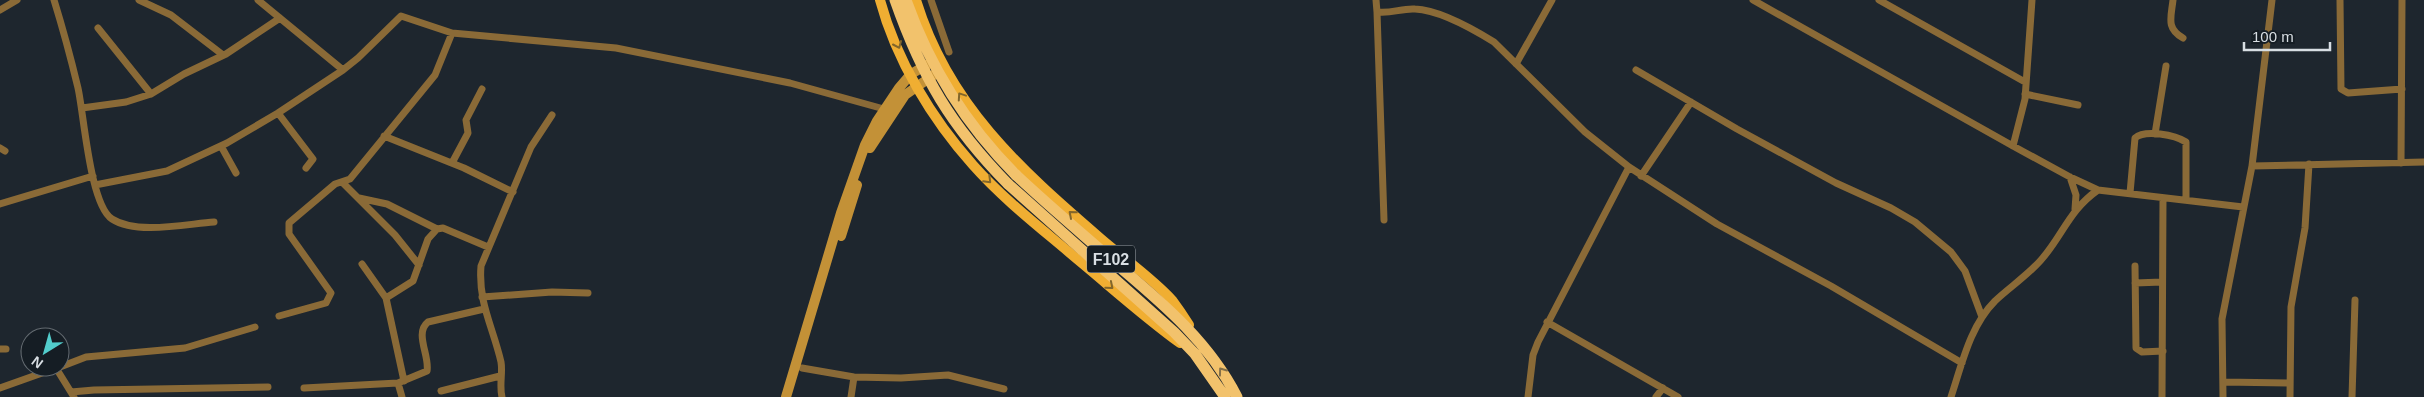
<svg xmlns="http://www.w3.org/2000/svg" width="2424" height="397" font-family="Helvetica,sans-serif">
  <rect width="100%" height="100%" fill="#1e262e"/>
  <g fill="none" stroke-linecap="round" stroke-linejoin="round">
    <path stroke="#8a6a37" stroke-width="7" d="M 54,0 C 63,29 71,59 78,88 C 84,115 90,205 112,219 C 137,235 186,224 214,222
      M 139,0 L 171,15 L 223,55
      M 258,0 L 343,70
      M 931,0 L 949,52
      M 1376,0 L 1377,12 C 1391,14 1402,8 1415,9 C 1440,10 1473,29 1494,42 L 1585,132 L 1629,167 L 1717,224 L 1831,286 L 1962,363
      M 1753,0 L 2013,146 L 2070,177 L 2098,190 L 2243,207
      M 1879,0 L 2025,82
      M 2173,0 C 2171,18 2166,28 2183,38
      M 2340,0 L 2341,89 L 2348,93 L 2402,89
      M 0,10 L 17,0
      M 1377,12 L 1384,220
      M 98,28 L 151,94
      M 1516,64 L 1552,0
      M 1636,70 L 1737,129 L 1836,183 L 1891,208 L 1915,222 L 1951,252 L 1965,271 L 1982,317
      M 2025,94 L 2078,105
      M 82,108 L 126,102 L 151,94 L 184,74 L 226,54 L 280,18
      M 278,113 L 313,159 L 306,168
      M 2155,134 L 2166,66
      M 384,136 L 464,168 L 513,192
      M 221,146 L 236,173
      M 2013,146 L 2025,99 L 2032,0
      M 0,148 L 5,151
      M 452,163 L 468,133 L 466,120 L 482,89
      M 2401,163 L 2402,0
      M 2252,166 L 2424,162
      M 1641,176 L 1691,102
      M 2070,177 L 2076,195 L 2075,209
      M 342,182 L 395,235 L 419,265
      M 95,185 L 167,171 L 227,143 L 278,113 L 343,70 L 358,58 L 401,16 L 452,33 L 616,48 L 790,83 L 884,109
      M 2130,193 L 2135,138 C 2145,129 2175,135 2186,142 L 2186,199
      M 359,198 L 387,204 L 437,229
      M 0,204 L 93,176
      M 362,264 L 386,298 L 404,381
      M 2135,266 L 2136,348 L 2142,352 L 2163,351
      M 2135,283 L 2162,282
      M 482,297 L 552,292 L 588,293
      M 386,298 L 413,281 L 428,239 L 437,229 L 443,228 L 488,247
      M 279,316 L 326,303 L 331,293 L 289,234 L 289,223 L 335,184 L 350,179 L 435,75 L 452,33
      M 1547,322 L 1678,397
      M 0,349 L 6,349
      M 60,367 L 86,357 L 185,348 L 255,327
      M 56,368 L 74,397
      M 802,368 L 854,377 L 901,378 L 948,375 L 1004,389
      M 2223,382 L 2289,383
      M 398,383 L 427,371 C 430,356 414,333 428,322 L 484,309
      M 0,388 L 59,367
      M 304,388 L 398,383 L 402,397
      M 441,391 L 500,376
      M 71,392 L 94,390 L 268,387
      M 502,397 C 499,385 503,373 501,362 C 493,327 478,303 481,266 L 531,147 L 552,115
      M 851,397 L 854,377
      M 1528,397 L 1533,355 L 1538,342 L 1629,167
      M 1656,397 L 1663,388
      M 1951,397 C 1962,364 1970,326 1995,301 C 2010,287 2028,275 2041,260 C 2063,235 2069,210 2098,190
      M 2162,397 L 2163,199
      M 2223,397 L 2222,319 L 2252,166 L 2272,0
      M 2290,397 L 2291,307 L 2305,228 L 2309,164
      M 2352,397 L 2355,300"/>
    <path stroke="#c39137" stroke-width="10" d="M 870,148 L 905,95 L 935,74
      M 841,236 L 857,185
      M 786,397 L 841,213 L 865,145 L 877,121 L 899,88 L 911,74 L 930,63"/>
    <path stroke="#f0ae32" stroke-width="10" d="M 880,0 C 896,60 932,119 973,165 C 1004,200 1042,229 1077,259 C 1111,287 1144,317 1180,343
      M 916,0 C 948,105 1020,169 1100,238 C 1123,258 1152,278 1172,300 C 1178,308 1184,317 1189,325"/>
    <path stroke="#f2c26c" stroke-width="11" d="M 1016,175 C 1050,207 1086,237 1121,268 C 1166,306 1210,344 1237,397
      M 1008,184 L 1174,332 L 1195,354 L 1225,397"/>
    <path stroke="#f2c26c" stroke-width="11" d="M 895,0 C 922,77 951,126 1008,184
      M 906,0 C 930,68 965,124 1016,175"/>
  </g>
  <defs><path id="oneway-chevron" d="M-2-3.5L2.5 0L-2 3.5" fill="none" stroke-width="1.6" stroke-linecap="round" stroke-linejoin="round" transform="scale(1.25)"/></defs>
  <g stroke="#82662b">
    <use href="#oneway-chevron" transform="translate(898 45) rotate(66)"/>
    <use href="#oneway-chevron" transform="translate(961 96) rotate(-124)"/>
    <use href="#oneway-chevron" transform="translate(988 180) rotate(45)"/>
    <use href="#oneway-chevron" transform="translate(1072 214) rotate(-139)"/>
    <use href="#oneway-chevron" transform="translate(1110 286) rotate(40)"/>
  </g>
  <use stroke="#847048" href="#oneway-chevron" transform="translate(1222 371) rotate(-126)"/>
  <g text-anchor="middle" stroke-width="4" stroke-linejoin="round" paint-order="stroke">
    <rect fill="#151d24" stroke="#9ea4aa" stroke-width="1" x="1087" y="245.5" width="48" height="27" rx="4"/>
    <g font-size="16" font-weight="bold" fill="#d8dee3">
      <text x="1111" y="265">F102</text>
    </g>
  </g>
  <g transform="translate(45 352) rotate(217)"><circle r="24" fill="#151d24" stroke="#636a70"/>
  <path d="M0-4L9 19L0 12L-9 19Z" fill="#52cdcc"/>
  <text y="-8" font-size="14" font-weight="bold" text-anchor="middle" fill="#d8dee3">N</text>
  </g>
  <path d="M2244 42v8h86v-8" fill="none" stroke="#d8dee3" stroke-width="2.5"/>
  <text x="2252" y="42" font-size="15" fill="#d8dee3" stroke="#151d24" stroke-width="4" paint-order="stroke">100 m</text>
</svg>
